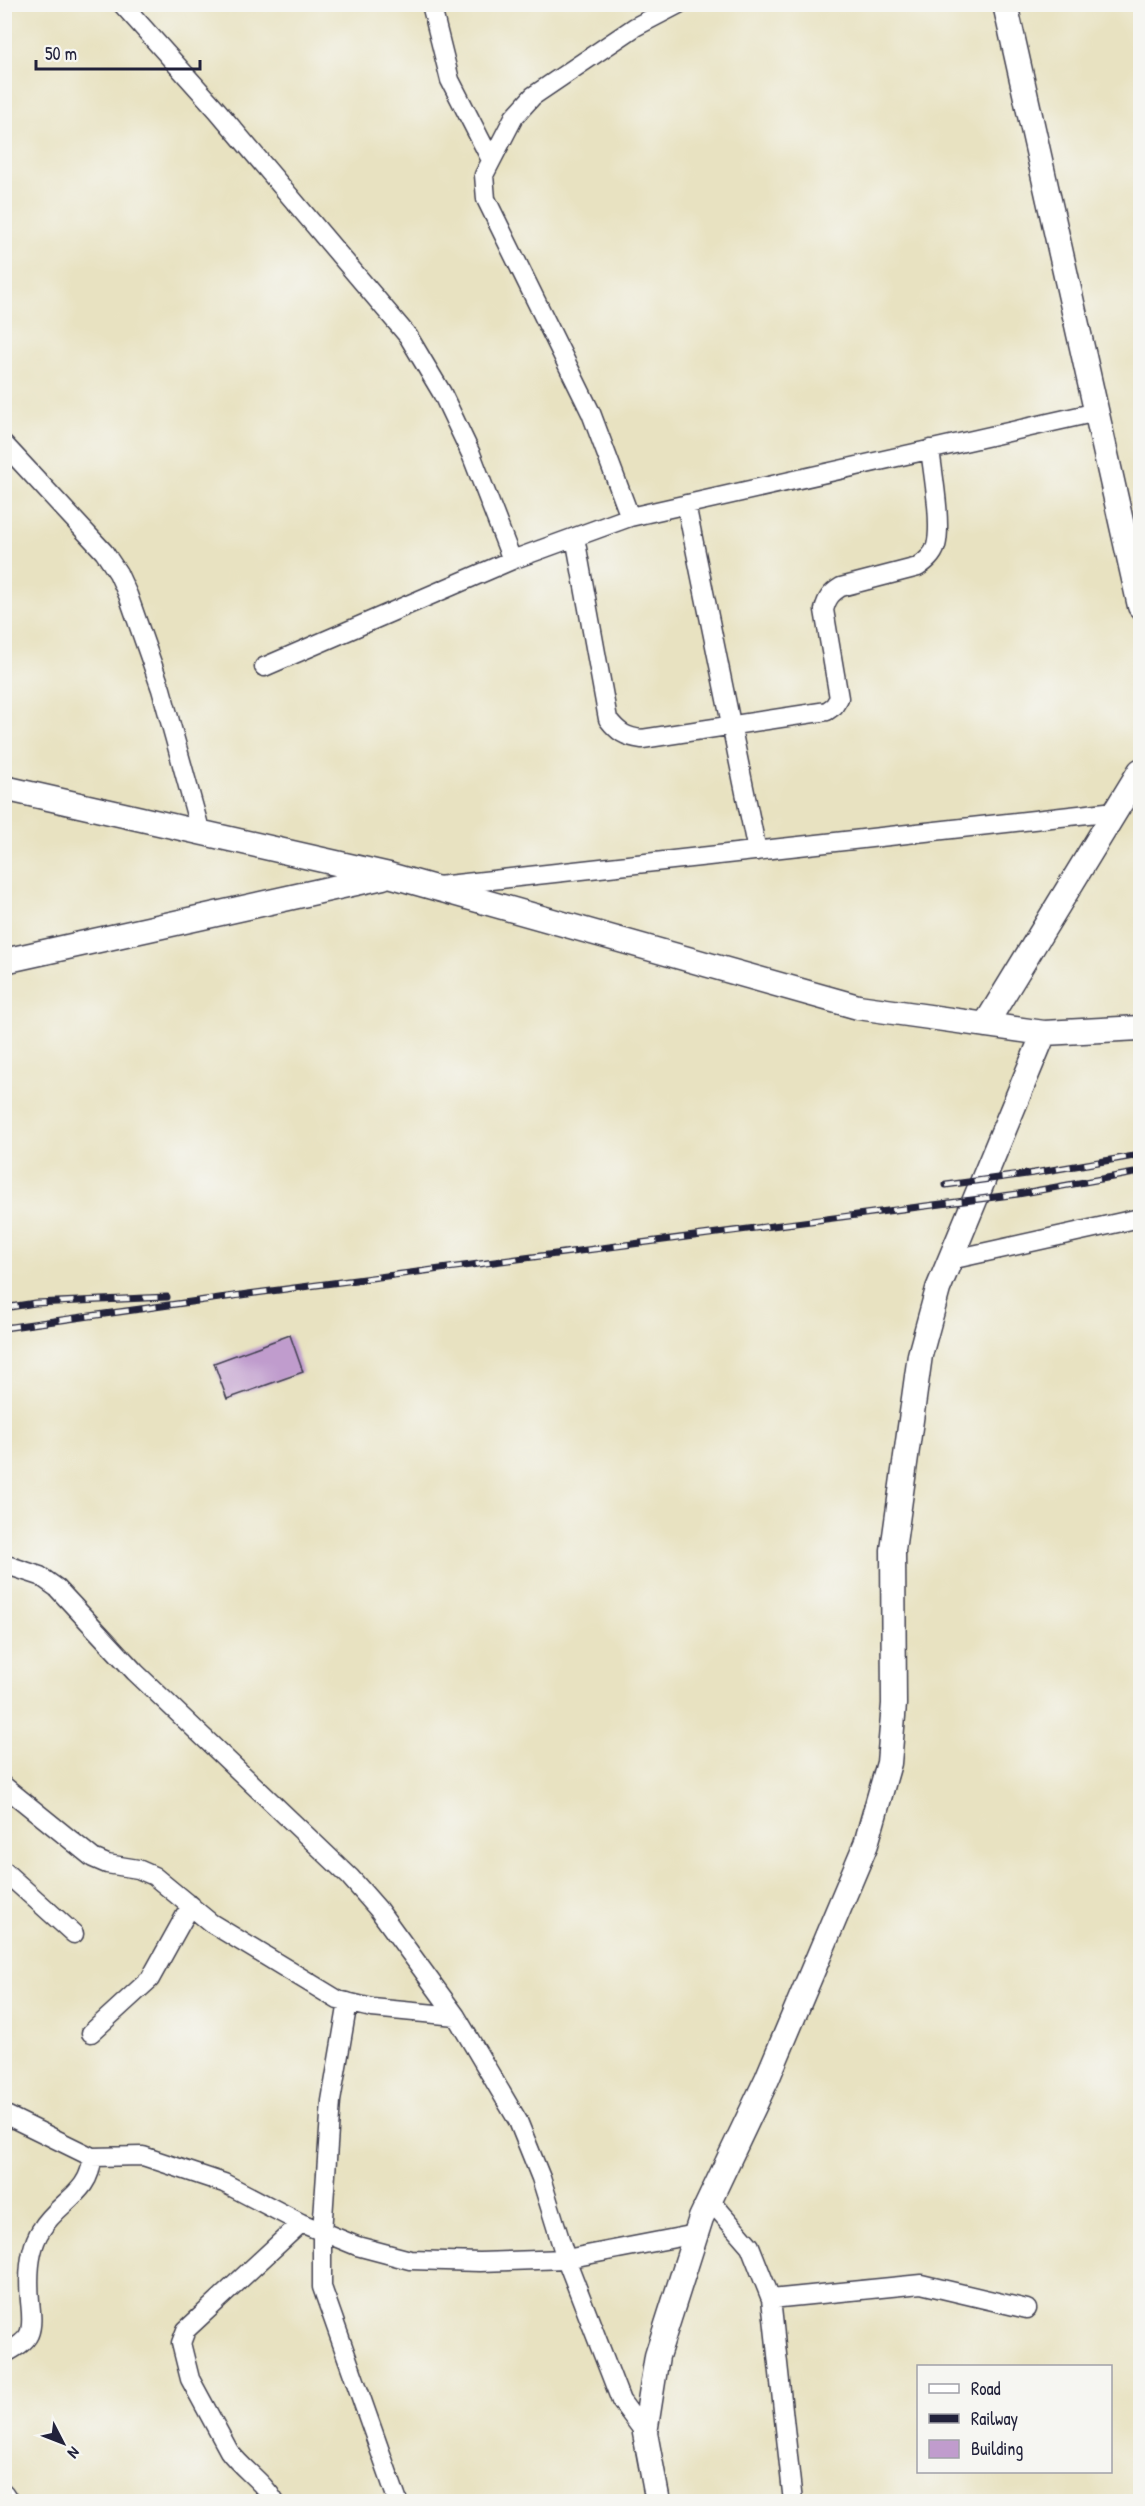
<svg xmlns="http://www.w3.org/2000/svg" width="1145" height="2506" font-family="'Patrick Hand',sans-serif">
  <rect width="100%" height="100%" fill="#f6f6f2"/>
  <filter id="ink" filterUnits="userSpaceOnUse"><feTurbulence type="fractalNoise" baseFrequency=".0167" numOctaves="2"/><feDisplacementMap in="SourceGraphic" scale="12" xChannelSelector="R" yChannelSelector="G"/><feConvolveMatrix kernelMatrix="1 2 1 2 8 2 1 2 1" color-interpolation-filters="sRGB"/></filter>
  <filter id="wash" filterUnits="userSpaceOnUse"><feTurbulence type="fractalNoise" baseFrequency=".008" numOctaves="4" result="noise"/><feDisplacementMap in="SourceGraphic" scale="24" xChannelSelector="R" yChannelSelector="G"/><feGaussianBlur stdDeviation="1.35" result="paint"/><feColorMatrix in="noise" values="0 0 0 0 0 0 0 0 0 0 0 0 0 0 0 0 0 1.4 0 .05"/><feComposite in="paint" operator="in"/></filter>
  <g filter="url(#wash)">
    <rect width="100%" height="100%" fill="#e8e2c1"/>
    <g id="blocks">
      <path fill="#c09ccd" d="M 290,1335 L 303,1372 L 227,1399 L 214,1363 Z"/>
    </g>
  </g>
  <g filter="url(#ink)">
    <use href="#blocks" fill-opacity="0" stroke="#403f4f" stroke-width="1.5"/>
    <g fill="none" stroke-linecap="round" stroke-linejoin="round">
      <g stroke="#403f4f" stroke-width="21">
        <path id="street" d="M 122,4 L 217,110 L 408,336 L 442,393 L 471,454 L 512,560
          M 431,4 L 450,80 L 491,160
          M 4,444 L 104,552 L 118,573 L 128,595 L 161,689 L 201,833
          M 686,504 L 757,851
          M 630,517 L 591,413 L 486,199 L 484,175 L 514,117 L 533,96 L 635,27 L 679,4
          M 575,537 L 608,719 C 618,732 625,737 642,739 L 827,711 L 834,706 L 839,698 L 824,610 C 827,598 831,593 841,587 L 918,567 C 925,562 933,556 936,546 C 942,524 933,474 930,449
          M 264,667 L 512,560 L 630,517 L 1097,412
          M 438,886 L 1115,811
          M 950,1260 L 1140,1218
          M 4,1564 L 40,1576 L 57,1588 L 135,1672 L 350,1877 L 378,1909 L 456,2016 L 518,2121 L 541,2178 L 566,2259 L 621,2401 L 645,2433
          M 4,1786 L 93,1858 L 107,1864 L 138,1869 L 154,1876 L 211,1923 L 338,2000 L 372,2008 L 456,2016
          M 4,1871 L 74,1934
          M 348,2002 L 331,2101 L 322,2232 L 322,2287 L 398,2502
          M 91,2033 L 150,1979 L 191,1905
          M 4,2114 L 92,2157 L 143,2156 L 224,2183 L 301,2223 L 357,2246 L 410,2260 L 480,2262 L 566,2259 L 696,2234
          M 710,2200 L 750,2246 L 771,2299 L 793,2502
          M 771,2299 L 921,2284 L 1027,2309
          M 4,2354 C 13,2349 25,2343 29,2334 C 33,2324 31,2312 30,2301 C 28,2278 28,2250 41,2230 C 58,2201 91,2194 92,2157
          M 4,2493 L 10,2502
          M 275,2502 C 263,2481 243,2470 229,2451 L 190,2379 L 181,2343 L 186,2330 L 301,2223"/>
      </g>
      <g stroke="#403f4f" stroke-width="27">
        <path id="secondary" d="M 1005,4 L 1140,606
          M 4,788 L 389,875 L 858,1007 L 1044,1033 L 1140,1028
          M 4,961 L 383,877
          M 985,1025 L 1140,771
          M 658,2502 L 645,2433 L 657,2356 L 701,2218 L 767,2079 L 866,1844 L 889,1763 L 894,1704 L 893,1550 L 920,1355 L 938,1289 L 1044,1033"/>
      </g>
      <use href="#street" stroke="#fff" stroke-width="18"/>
      <use href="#secondary" stroke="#fff" stroke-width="24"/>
      <g stroke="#22223b" stroke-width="7">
        <path id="rail" d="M 946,1185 L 1034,1173 L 1140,1155
          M 4,1308 L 35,1303 L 167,1297
          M 4,1328 L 248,1294 L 1018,1194 L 1140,1172"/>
      </g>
      <use href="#rail" stroke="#f6f6f2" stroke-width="4.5" stroke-dasharray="14" stroke-linecap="butt"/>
    </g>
  </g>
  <rect width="1145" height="2506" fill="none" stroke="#f6f6f2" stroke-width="24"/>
  <rect x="917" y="2365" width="195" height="108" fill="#f6f6f2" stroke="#a1a1a9" stroke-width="1.5"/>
  <rect x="929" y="2384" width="30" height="9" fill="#ffffff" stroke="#a1a1a9" stroke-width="1.5"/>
  <text x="971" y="2395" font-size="18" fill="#22223b">Road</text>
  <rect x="929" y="2414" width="30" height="9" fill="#22223b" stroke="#a1a1a9" stroke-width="1.5"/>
  <text x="971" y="2425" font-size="18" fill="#22223b">Railway</text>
  <rect x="929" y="2440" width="30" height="18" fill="#c09ccd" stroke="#a1a1a9" stroke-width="1.5"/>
  <text x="971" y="2455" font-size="18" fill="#22223b">Building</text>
  <g transform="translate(63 2443) rotate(132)" stroke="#f6f6f2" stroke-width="4.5" paint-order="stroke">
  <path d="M0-4.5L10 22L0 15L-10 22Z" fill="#22223b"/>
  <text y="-9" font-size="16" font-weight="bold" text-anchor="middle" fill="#22223b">N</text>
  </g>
  <path d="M36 60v9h164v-9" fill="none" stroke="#22223b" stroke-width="3"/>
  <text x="45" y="60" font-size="18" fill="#22223b" stroke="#f6f6f2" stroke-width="4.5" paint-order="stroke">50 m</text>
</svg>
